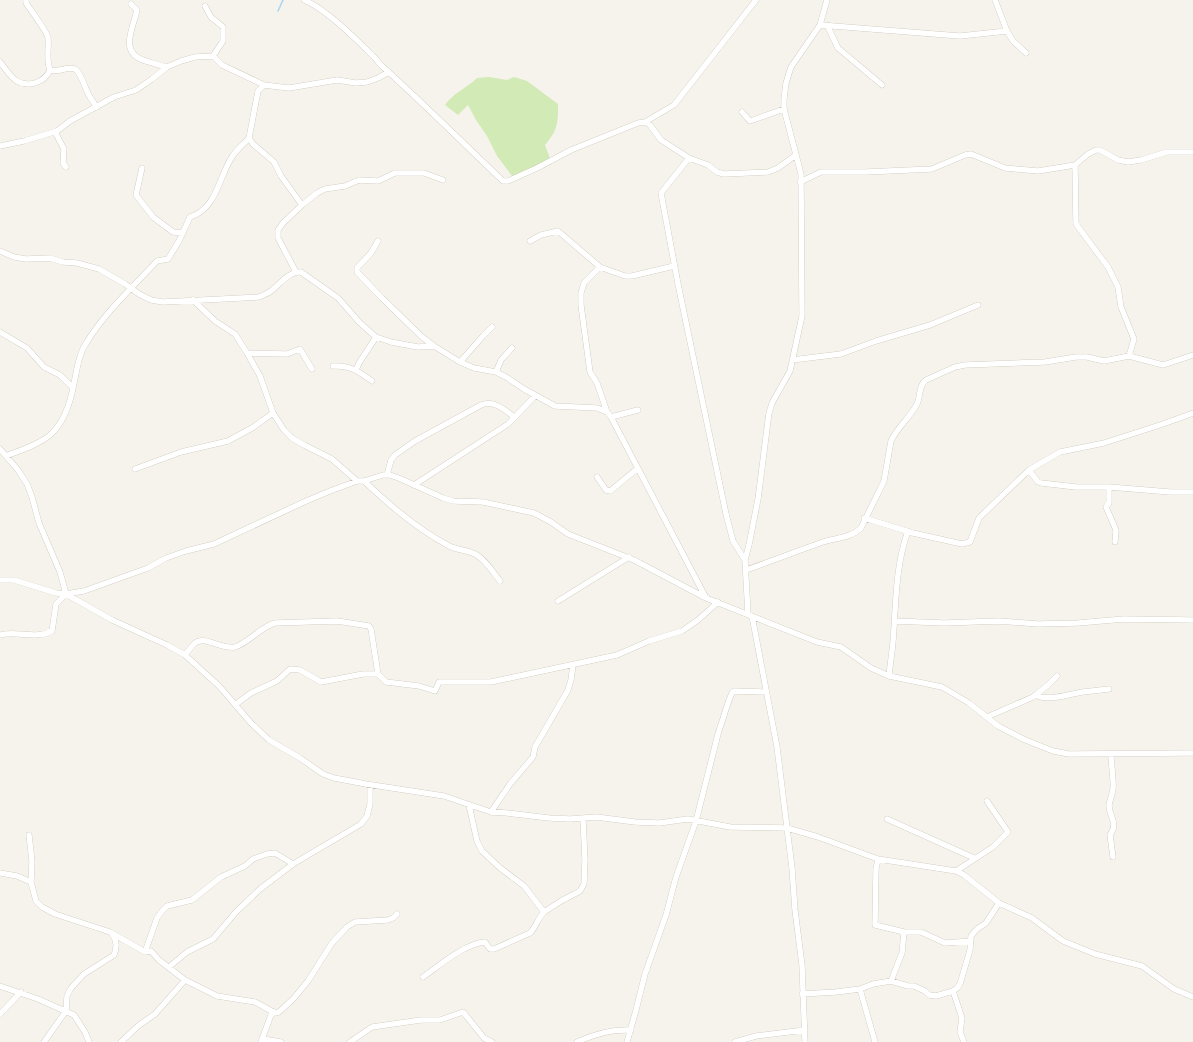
<svg xmlns="http://www.w3.org/2000/svg" width="1193" height="1042" font-family="Quicksand,sans-serif">
  <rect width="100%" height="100%" fill="#f6f3ec"/>
  <path fill="#d2eab5" d="M 489,77 L 507,80 L 514,77 L 527,81 L 558,104 C 558,123 558,130 545,145 L 552,164 L 515,180 L 497,156 L 487,136 L 476,120 L 468,105 L 458,115 L 445,105 C 453,93 467,88 477,78 Z"/>
  <g fill="none" stroke-linecap="round" stroke-linejoin="round">
    <path stroke="#a9d4f2" stroke-width="1.5" d="M 278,11 L 283,0"/>
    <g stroke="#c2bbae" stroke-width="6">
      <path id="street" d="M 26,0 L 26,3 C 30,9 48,33 48,38 C 49,49 46,60 50,70 C 58,73 67,66 75,69 C 82,73 85,90 90,97 C 92,101 95,104 97,107
        M 304,0 C 326,9 356,39 373,56 C 377,59 379,64 383,67 C 424,104 463,143 503,181 L 508,181 L 537,168 L 571,150 L 638,123 L 645,122 L 650,125 L 661,140 L 689,158 L 708,165 L 717,172 L 724,174 L 768,172 L 778,168 L 796,155
        M 995,0 L 1007,31 L 1013,41 L 1026,53
        M 131,4 L 137,10 C 133,29 118,53 146,61 C 153,63 160,66 167,67
        M 205,6 L 211,17 L 223,27 L 223,41 L 213,56
        M 820,25 L 960,36 L 1007,31
        M 827,25 L 838,48 L 882,85
        M 0,62 C 5,68 11,78 17,81 C 29,88 45,82 50,70
        M 264,85 L 258,91 L 249,138 L 253,144 L 274,162 L 281,176 L 302,205
        M 742,112 L 750,121 L 784,109
        M 645,122 L 674,105 L 756,0
        M 55,132 L 64,149 L 63,163 L 66,167
        M 0,146 L 24,141 L 57,131 L 70,121 L 114,97 L 136,90 L 152,79 L 167,67 L 181,61 L 195,57 L 213,56 L 222,65 L 264,85 L 272,86 L 289,88 L 337,80 L 356,83 L 367,82 L 378,78 L 389,72
        M 689,158 L 661,193 L 678,284 L 726,514 L 733,541 L 745,560
        M 1075,165 L 1076,224 L 1108,267 L 1118,287 L 1121,307 L 1134,339 L 1129,356
        M 142,168 L 136,195 L 153,217 L 173,232 L 182,233
        M 800,182 L 821,172 L 866,172 L 932,169 L 965,155 L 971,154 L 1005,168 L 1038,171 L 1075,165 L 1088,154 L 1096,150 L 1100,150 L 1118,160 L 1128,162 L 1141,160 L 1167,152 L 1193,152
        M 378,241 L 371,253 L 357,268 L 357,272 L 382,298 L 421,336 L 434,346
        M 530,241 L 541,235 L 558,231 L 600,267 L 625,276 L 632,276 L 674,266
        M 0,251 L 14,257 L 26,259 L 50,258 L 63,262 L 77,263 L 99,269 L 125,284 L 139,294 L 151,300 L 163,302 L 259,297 C 263,295 267,294 271,291 C 279,285 289,271 301,272 L 338,298 L 360,323 L 376,337 L 391,342 L 418,347 L 434,346 L 460,362 L 474,368 L 496,372 L 506,377 L 524,389 L 555,406 L 597,408 L 607,412 L 611,417 L 706,598
        M 600,267 L 584,283 L 581,293 L 581,305 L 590,372 L 597,383 L 607,412
        M 296,272 L 278,238 L 278,230 L 283,223 L 302,205 L 317,193 L 325,189 L 345,186 L 359,180 L 378,181 L 395,173 L 424,173 L 443,180
        M 193,300 L 215,321 L 235,334 L 247,353 L 260,376 L 273,413 L 284,430 L 292,438 L 304,445 L 332,459 L 357,481
        M 0,332 L 27,348 L 44,367 L 60,375 L 73,388
        M 247,353 L 287,354 L 300,349 L 312,369
        M 792,360 L 841,354 L 876,341 L 930,325 L 978,305
        M 460,362 L 483,336 L 492,327
        M 333,366 C 350,365 358,371 372,381
        M 356,370 L 359,363 L 376,337
        M 496,372 L 501,360 L 512,348
        M 611,417 L 638,410
        M 0,449 L 18,470 L 27,484 L 32,497 L 39,523 L 60,572 L 66,594 L 112,620 L 167,645 L 185,655 L 219,686 L 251,723 L 269,740 L 300,758 L 323,774 L 334,778 L 366,784 L 444,796 L 491,812 L 507,813 L 549,818 L 570,819 L 596,817 L 635,822 L 659,823 L 688,819 L 730,827 L 787,828 L 818,837 L 878,859 L 956,871 L 964,875 L 999,903 L 1032,918 L 1063,941 L 1095,954 L 1142,966 L 1174,989 L 1193,997
        M 6,456 C 21,450 38,445 50,435 C 64,423 71,400 74,383 C 77,371 78,356 85,345 C 104,313 132,288 157,261 L 168,259 L 179,241 L 190,217 C 217,209 219,176 232,157 C 236,150 244,144 249,138
        M 135,469 L 181,452 L 228,441 L 252,428 L 273,413
        M 1029,470 L 1038,482 L 1041,483 L 1076,487 L 1109,487 L 1170,492 L 1193,492
        M 387,475 L 391,460 L 395,455 L 415,441 L 481,405 C 494,400 504,409 514,417
        M 597,477 L 606,490 L 610,491 L 638,468
        M 364,481 C 388,504 419,530 449,546 C 457,550 467,550 475,554 C 485,559 493,572 500,581
        M 414,485 L 508,424 L 535,396
        M 1109,487 L 1109,503 L 1106,507 L 1116,530 L 1115,542
        M 864,518 L 913,533 L 962,544 L 970,542 L 979,518 L 1029,470 L 1060,452 L 1104,443 L 1163,424 L 1193,413
        M 746,570 C 772,561 797,551 823,542 C 835,538 851,538 861,528 L 884,481 L 891,441 C 897,427 910,418 917,404 C 921,396 918,386 926,380 L 955,367 L 965,365 L 1045,362 L 1076,357 L 1087,357 L 1104,361 L 1129,356 L 1163,365 L 1193,355
        M 0,580 L 14,580 L 56,593 L 66,594 L 84,591 L 148,568 L 166,558 L 186,551 L 214,544 L 304,502 L 330,491 L 357,481 L 364,481 L 383,475 L 390,475 L 401,479 L 443,498 L 453,501 L 483,502 L 534,513 L 551,522 L 568,534 L 634,560 L 706,598 L 817,642 L 841,647 L 871,668 L 889,676 L 942,687 L 969,703 L 998,726 L 1023,739 L 1053,751 L 1069,754 L 1193,753
        M 558,601 L 629,557
        M 748,614 L 745,560 L 749,545 L 758,499 L 769,413 L 772,403 L 790,371 L 802,316 L 801,174 L 784,109 L 784,99 L 786,83 L 791,67 L 820,25 L 827,0
        M 752,616 L 777,747 L 792,868 L 795,910 L 802,965 L 805,1042
        M 894,621 L 944,623 L 999,621 L 1038,624 L 1078,623 L 1124,619 L 1193,620
        M 0,635 C 17,630 36,640 52,631 L 56,604 L 66,594
        M 185,655 C 188,651 192,646 195,643 C 204,635 222,650 235,647 C 250,642 260,627 275,623 L 337,621 L 369,626 L 371,629 L 378,674
        M 889,676 C 890,665 892,653 893,642 C 896,605 895,567 908,531
        M 1035,695 C 1050,702 1068,694 1083,692 C 1092,691 1100,690 1109,689
        M 236,704 L 251,693 L 277,681 L 290,669 L 300,670 L 321,682 L 363,674 L 378,674 L 386,682 L 419,686 L 435,691 L 439,682 L 491,682 L 617,655 L 649,641 L 682,631 L 698,620 L 718,602
        M 987,717 L 1033,697 L 1048,685 L 1057,676
        M 1111,754 C 1111,764 1114,781 1113,789 C 1112,795 1110,800 1109,805 C 1109,818 1119,822 1110,835 L 1113,857
        M 491,812 L 510,784 L 533,757 L 535,747 L 568,690 L 571,680 L 573,665
        M 887,819 L 974,858
        M 29,835 L 32,861 L 31,882 L 36,901 L 42,907 L 55,914 L 110,932 L 145,952 L 151,951 L 159,960 L 185,980 L 217,996 L 255,1002 L 275,1013 L 279,1012 L 294,998 L 308,981 L 332,943 L 347,927 L 355,922 L 388,920 L 393,918 L 397,914
        M 878,859 L 876,869 L 875,925 L 904,932 L 902,953 L 891,981
        M 956,871 L 993,847 L 1008,832 L 987,801
        M 0,873 L 17,876 L 31,882
        M 544,912 L 561,901 L 580,891 L 584,884 L 585,860 L 583,819
        M 904,932 L 921,932 L 945,943 L 971,941
        M 145,952 L 157,918 L 163,910 L 167,906 L 192,900 L 221,877 L 245,866 L 253,859 L 267,854 L 275,853 L 293,864
        M 169,967 L 187,952 L 213,939 L 236,912 L 260,889 L 293,864 L 361,824 L 367,816 L 370,804 L 370,785
        M 423,977 C 440,965 464,944 485,942 L 490,949 L 494,949 L 530,933 C 536,927 538,918 544,912 L 524,886 L 499,867 L 482,851 L 477,841 L 469,805
        M 0,986 L 38,999 L 74,1015 L 85,1032 L 89,1042
        M 860,989 L 875,1042
        M 953,991 L 962,1018 L 960,1032 L 964,1042
        M 802,994 L 836,992 L 860,989 L 873,984 L 891,981 L 908,986 L 914,986 L 925,991 L 929,995 L 936,996 L 953,991 L 957,988 L 960,984 L 970,950 L 971,936 L 977,929 L 986,923 L 999,903
        M 0,1014 L 21,992
        M 263,1039 L 281,1042
        M 44,1042 L 66,1011 L 67,996 L 71,988 L 84,974 L 114,955 C 117,948 117,939 112,934
        M 121,1042 L 138,1026 L 155,1014 L 185,980
        M 261,1042 L 271,1015 L 274,1012
        M 350,1042 L 372,1027 L 421,1020 L 440,1020 L 463,1012 L 484,1038 L 492,1042
        M 577,1042 C 594,1034 612,1029 631,1030
        M 627,1042 L 636,1010 L 645,974 L 666,915 L 676,877 L 696,821 L 718,734 L 729,700 L 732,693 L 734,691 L 767,692
        M 735,1042 L 756,1036 L 805,1030"/>
    </g>
    <use href="#street" stroke="#fff" stroke-width="5.5"/>
  </g>
</svg>
